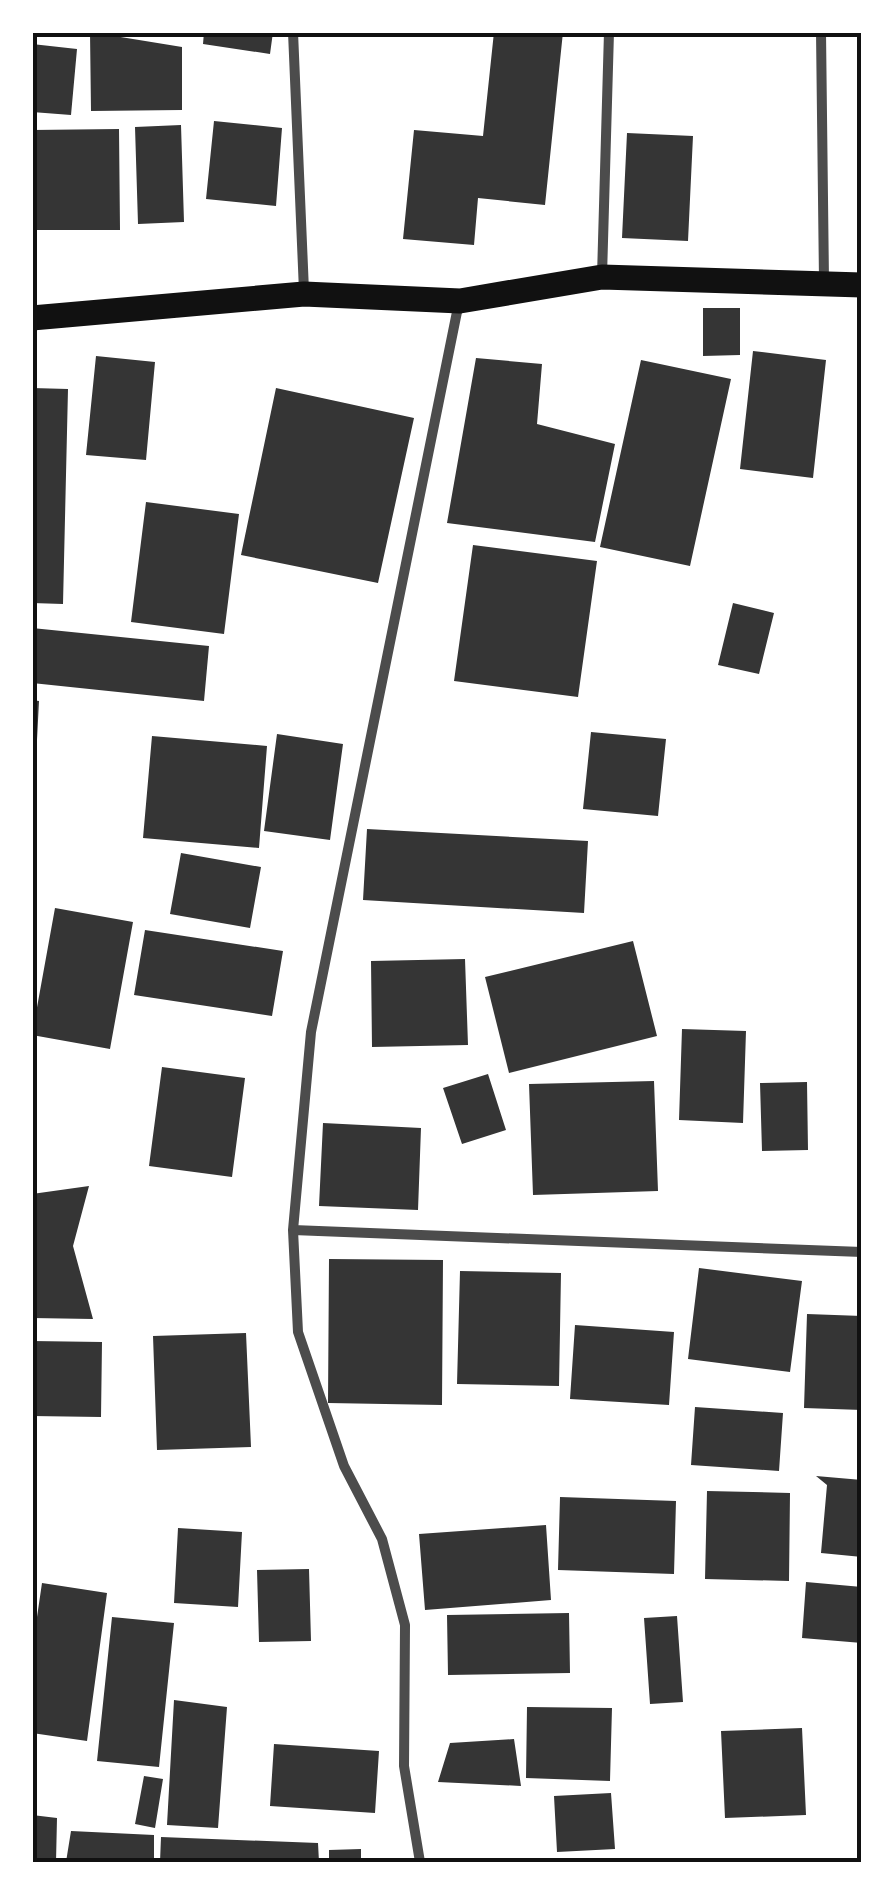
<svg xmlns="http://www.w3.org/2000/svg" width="894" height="1895" font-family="Overpass,sans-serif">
  <rect width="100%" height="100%" fill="#fff"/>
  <path fill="#353535" d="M 90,32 L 182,47 L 182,110 L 91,111 Z
    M 204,32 L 273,32 L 270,54 L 203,44 Z
    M 494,32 L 563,32 L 545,205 L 478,198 L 474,245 L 403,239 L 414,130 L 483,136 Z
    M 32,44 L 77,49 L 71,115 L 32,112 Z
    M 214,121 L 282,128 L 276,206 L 206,199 Z
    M 181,125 L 184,222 L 138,224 L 135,127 Z
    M 119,129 L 120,230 L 32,230 L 32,130 Z
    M 627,133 L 693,136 L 688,241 L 622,238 Z
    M 703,308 L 740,308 L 740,355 L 703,356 Z
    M 753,351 L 826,360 L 813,478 L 740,469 Z
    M 96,356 L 155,362 L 146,460 L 86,455 Z
    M 476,358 L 542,364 L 537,424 L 615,444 L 595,542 L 447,523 Z
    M 641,360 L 731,379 L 690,566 L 600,547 Z
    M 32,388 L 68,389 L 63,604 L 32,603 Z
    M 276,388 L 414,418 L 378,583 L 241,555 Z
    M 146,502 L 239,514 L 224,634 L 131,622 Z
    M 473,545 L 597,561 L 578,697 L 454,681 Z
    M 733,603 L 774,613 L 759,674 L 718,665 Z
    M 32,628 L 209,646 L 204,701 L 32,683 Z
    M 32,700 L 39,701 L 36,759 L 32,759 Z
    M 591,732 L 666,739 L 658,816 L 583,809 Z
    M 277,734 L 343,744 L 330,840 L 264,831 Z
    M 152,736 L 267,746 L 259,848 L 143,838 Z
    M 367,829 L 588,841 L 584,913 L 363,900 Z
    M 181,853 L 261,867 L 250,928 L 170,914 Z
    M 55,908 L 133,922 L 110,1049 L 32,1035 Z
    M 145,930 L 283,951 L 272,1016 L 134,995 Z
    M 633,941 L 657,1036 L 509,1073 L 485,977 Z
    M 465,959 L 468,1045 L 372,1047 L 371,961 Z
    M 682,1029 L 746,1031 L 743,1123 L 679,1120 Z
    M 162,1067 L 245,1078 L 232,1177 L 149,1166 Z
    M 488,1074 L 506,1130 L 462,1144 L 443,1088 Z
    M 654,1081 L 658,1191 L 533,1195 L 529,1084 Z
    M 807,1082 L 808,1150 L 762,1151 L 760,1083 Z
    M 323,1123 L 421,1128 L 418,1210 L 319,1206 Z
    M 89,1186 L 73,1246 L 93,1319 L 32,1318 L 32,1194 Z
    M 329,1259 L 443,1260 L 442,1405 L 328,1403 Z
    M 699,1268 L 802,1281 L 790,1372 L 688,1359 Z
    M 460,1271 L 561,1273 L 559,1386 L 457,1384 Z
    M 807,1314 L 862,1316 L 862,1410 L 804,1408 Z
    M 575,1325 L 674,1332 L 669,1405 L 570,1399 Z
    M 246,1333 L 251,1447 L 157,1450 L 153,1336 Z
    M 32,1341 L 102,1342 L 101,1417 L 32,1416 Z
    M 695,1407 L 783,1413 L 779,1471 L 691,1465 Z
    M 816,1476 L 862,1480 L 862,1557 L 821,1553 L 827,1485 Z
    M 707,1491 L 790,1493 L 789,1581 L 705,1579 Z
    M 560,1497 L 676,1501 L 674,1574 L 558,1570 Z
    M 546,1525 L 551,1600 L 425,1610 L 419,1534 Z
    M 178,1528 L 242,1532 L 238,1607 L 174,1603 Z
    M 309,1569 L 311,1641 L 259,1642 L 257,1570 Z
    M 806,1582 L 862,1587 L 862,1643 L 802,1638 Z
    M 42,1583 L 107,1593 L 87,1741 L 32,1733 L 32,1651 Z
    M 569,1613 L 570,1673 L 448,1675 L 447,1615 Z
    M 677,1616 L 683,1702 L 650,1704 L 644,1618 Z
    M 112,1617 L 174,1623 L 159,1767 L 97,1761 Z
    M 174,1700 L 227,1707 L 218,1828 L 167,1825 Z
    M 527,1707 L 612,1708 L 610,1781 L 526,1778 Z
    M 802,1728 L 806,1815 L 725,1818 L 721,1731 Z
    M 514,1739 L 521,1786 L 438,1782 L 450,1743 Z
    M 274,1744 L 379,1751 L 375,1813 L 270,1806 Z
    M 144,1776 L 163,1779 L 155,1828 L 135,1824 Z
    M 611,1793 L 615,1849 L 557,1852 L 554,1796 Z
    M 32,1815 L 57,1818 L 56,1862 L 32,1862 Z
    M 71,1831 L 154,1835 L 154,1862 L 66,1862 Z
    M 161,1837 L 318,1843 L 319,1862 L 160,1862 Z
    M 361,1849 L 361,1862 L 329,1862 L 329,1850 Z"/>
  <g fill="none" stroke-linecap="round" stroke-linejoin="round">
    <path stroke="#4c4c4c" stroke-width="10" d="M 293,32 L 304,291
      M 821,32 L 824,281
      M 602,276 L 609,32
      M 293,1230 L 862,1252
      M 420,1862 L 404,1766 L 405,1625 L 382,1539 L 344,1466 L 298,1332 L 293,1230 L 311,1032 L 459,302"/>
    <path stroke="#111" stroke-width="25" d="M 32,318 L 304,294 L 460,301 L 602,277 L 862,285"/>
  </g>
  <rect width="894" height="1895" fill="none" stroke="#ffffff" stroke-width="70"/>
  <rect x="35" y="35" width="824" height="1825" fill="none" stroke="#111" stroke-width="4"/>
</svg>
